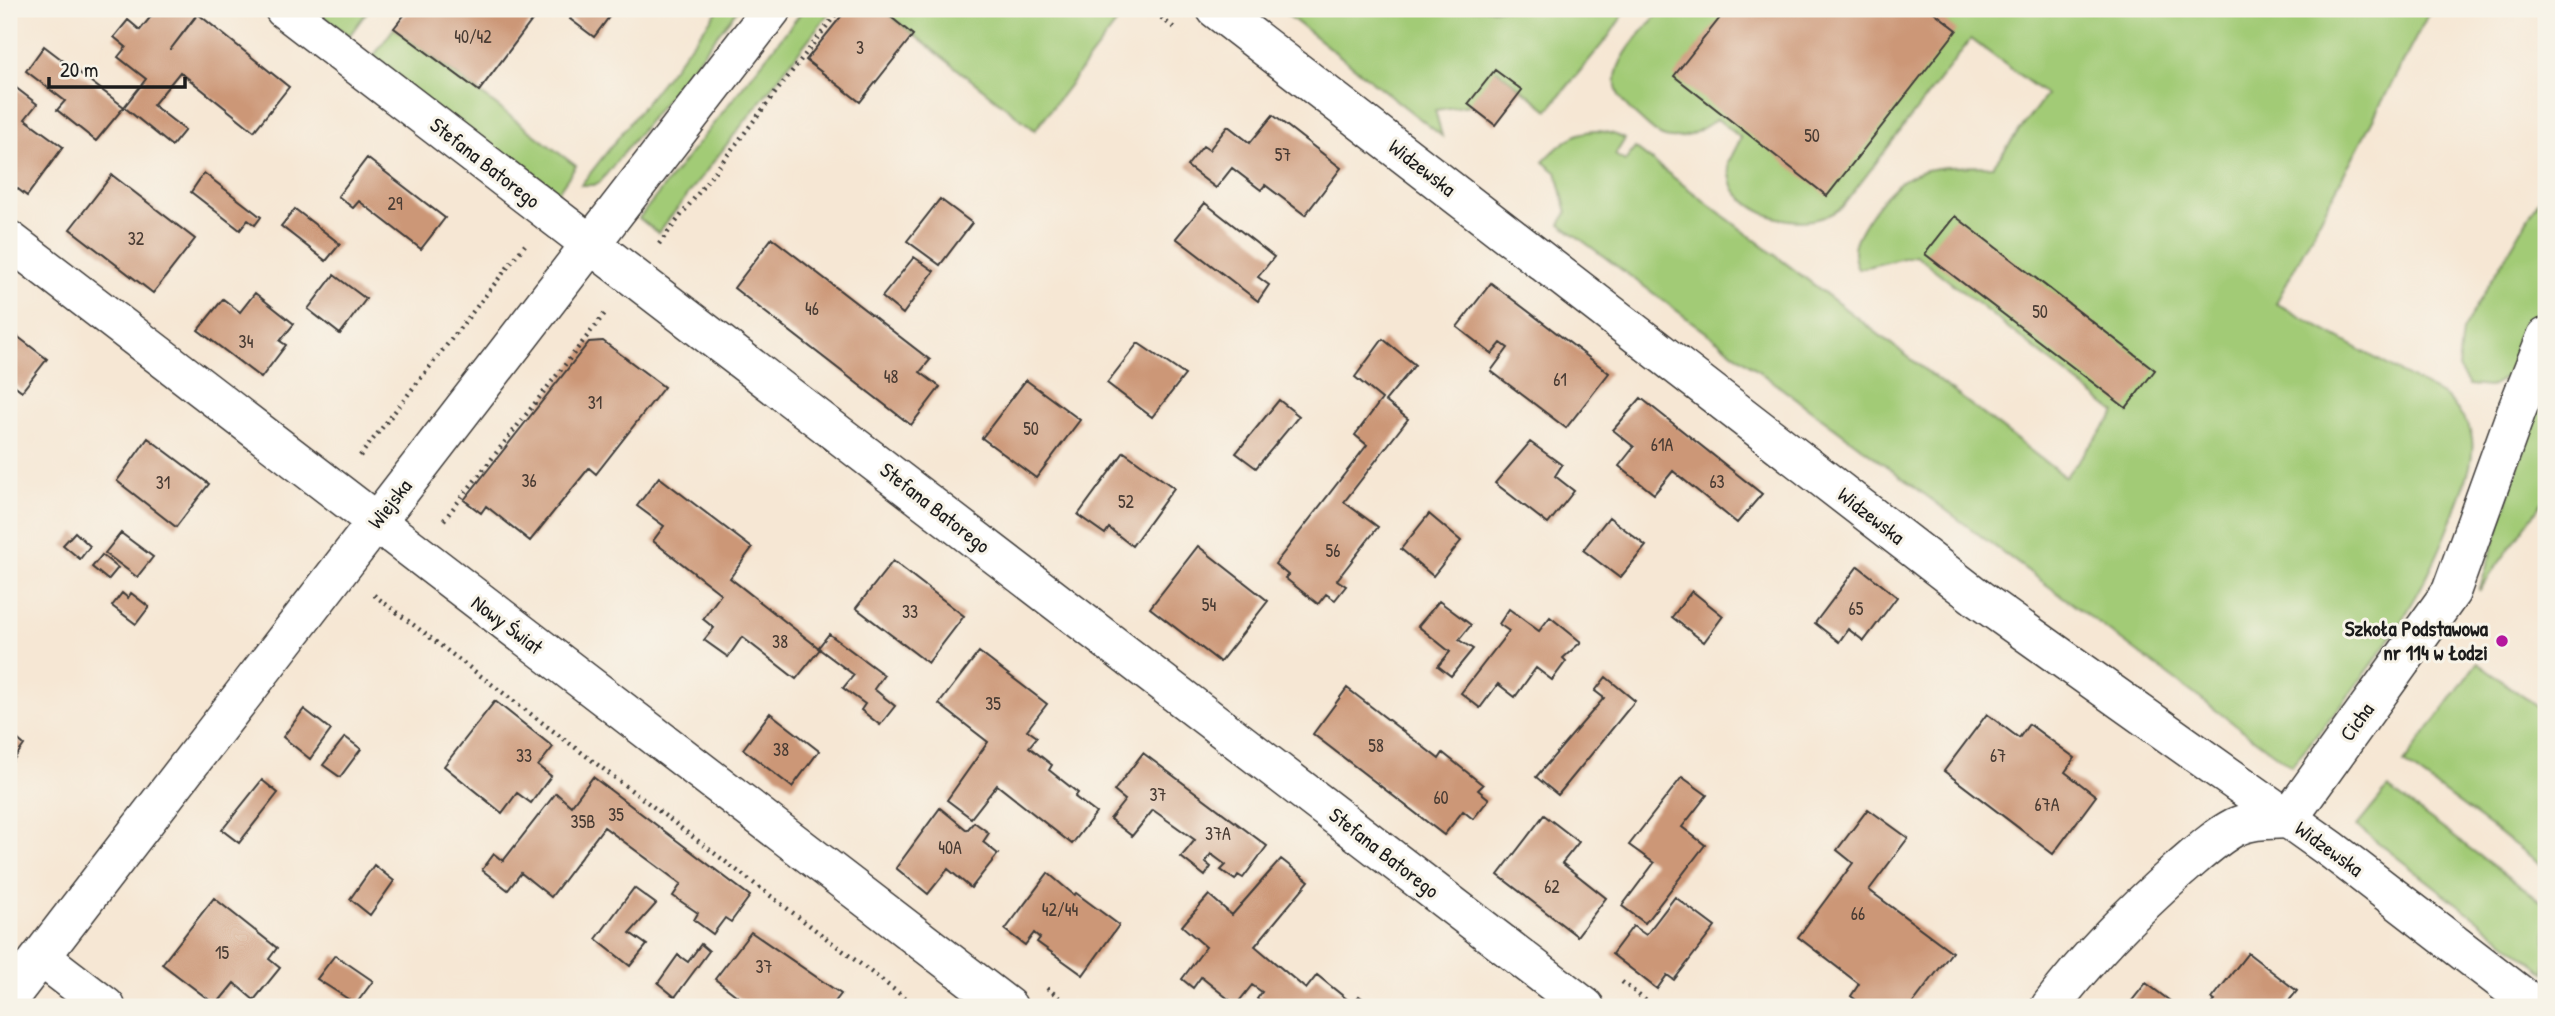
<svg xmlns="http://www.w3.org/2000/svg" width="2555" height="1016" font-family="'Patrick Hand',sans-serif">
  <rect width="100%" height="100%" fill="#f7f3e8"/>
  <filter id="ink" filterUnits="userSpaceOnUse"><feTurbulence type="fractalNoise" baseFrequency=".0143" numOctaves="2"/><feDisplacementMap in="SourceGraphic" scale="14" xChannelSelector="R" yChannelSelector="G"/><feConvolveMatrix kernelMatrix="1 2 1 2 8 2 1 2 1" color-interpolation-filters="sRGB"/></filter>
  <filter id="wash" filterUnits="userSpaceOnUse"><feTurbulence type="fractalNoise" baseFrequency=".00686" numOctaves="4" result="noise"/><feDisplacementMap in="SourceGraphic" scale="28" xChannelSelector="R" yChannelSelector="G"/><feGaussianBlur stdDeviation="1.57" result="paint"/><feColorMatrix in="noise" values="0 0 0 0 0 0 0 0 0 0 0 0 0 0 0 0 0 1.4 0 .05"/><feComposite in="paint" operator="in"/></filter>
  <g filter="url(#wash)">
    <rect width="100%" height="100%" fill="#f6e7d4"/>
    <path fill="#a2cb76" stroke="#5f7449" stroke-width="2" d="M 314,9 L 369,9 L 349,36 Z
      M 719,9 L 738,9 L 600,182 L 594,185 L 581,185 Z
      M 804,9 L 832,9 L 658,233 L 639,218 Z
      M 881,9 L 1127,9 L 1035,130 Z
      M 1280,9 L 1627,9 L 1609,36 L 1548,110 L 1497,70 L 1470,105 L 1435,110 L 1442,136 Z
      M 1662,9 L 2431,9 L 2276,303 L 2447,398 C 2458,410 2469,422 2472,438 C 2475,462 2464,485 2457,506 C 2420,612 2361,682 2291,766 L 1560,224 L 1567,213 L 1557,173 L 1543,162 C 1568,135 1590,121 1625,139 L 1615,155 L 1625,161 L 1635,148 L 2065,477 L 2116,413 L 1916,255 L 1858,269 C 1849,248 1856,238 1867,220 C 1905,163 1929,167 1993,166 L 2046,95 L 1971,39 L 1842,207 C 1812,230 1764,223 1738,194 C 1731,187 1730,173 1728,163 L 1741,138 L 1717,119 C 1702,129 1682,144 1662,136 C 1654,133 1644,122 1637,116 C 1629,109 1617,98 1616,86 C 1612,58 1647,28 1662,9 Z
      M 394,28 L 576,166 L 553,199 L 370,61 Z
      M 2546,188 L 2546,290 L 2509,375 L 2489,387 L 2469,385 L 2458,368 L 2462,331 Z
      M 2546,391 L 2546,497 L 2479,591 L 2531,425 Z
      M 2477,663 L 2546,713 L 2546,868 L 2404,763 Z
      M 2388,788 L 2546,905 L 2546,973 L 2357,826 Z"/>
    <g id="blocks">
      <path fill="#cc9777" d="M 157,9 L 191,9 L 197,14 L 170,50 L 198,14 L 289,87 L 254,131 L 180,72 L 153,105 L 185,130 L 172,146 L 124,107 L 146,79 L 118,57 L 126,47 L 114,37 L 128,20 L 140,30 Z
        M 409,9 L 527,9 L 536,15 L 479,91 L 394,28 Z
        M 578,9 L 615,9 L 594,37 L 570,19 Z
        M 847,9 L 881,9 L 913,35 L 860,102 L 806,60 Z
        M 1727,9 L 1930,9 L 1957,30 L 1827,196 L 1674,76 Z
        M 44,46 L 124,107 L 96,141 L 57,110 L 65,101 L 26,71 Z
        M 1495,70 L 1522,90 L 1495,125 L 1468,104 Z
        M 11,84 L 37,104 L 25,119 L 63,147 L 27,196 L 9,182 Z
        M 1273,115 L 1341,168 L 1305,215 L 1265,185 L 1261,190 L 1232,168 L 1216,188 L 1187,166 L 1203,146 L 1209,150 L 1228,126 L 1250,143 Z
        M 367,158 L 445,218 L 421,249 L 359,201 L 353,208 L 338,196 Z
        M 204,173 L 261,217 L 255,225 L 248,220 L 240,230 L 191,192 Z
        M 112,175 L 195,239 L 153,293 L 70,229 Z
        M 940,199 L 972,223 L 940,265 L 907,241 Z
        M 1205,203 L 1274,257 L 1258,277 L 1269,285 L 1258,301 L 1176,238 Z
        M 295,209 L 340,244 L 326,261 L 281,226 Z
        M 1955,216 L 2155,370 L 2126,408 L 1925,254 Z
        M 772,238 L 930,360 L 920,372 L 940,387 L 911,425 L 734,288 Z
        M 914,257 L 934,271 L 903,314 L 882,297 Z
        M 334,275 L 366,299 L 340,334 L 308,309 Z
        M 1491,283 L 1609,373 L 1566,428 L 1491,371 L 1508,348 L 1501,343 L 1492,354 L 1457,327 Z
        M 255,293 L 294,324 L 280,341 L 286,345 L 261,378 L 198,330 L 223,299 L 240,312 Z
        M 9,330 L 47,359 L 22,391 L 9,381 Z
        M 1383,339 L 1415,365 L 1385,401 L 1408,419 L 1344,502 L 1378,527 L 1337,580 L 1346,586 L 1335,600 L 1326,594 L 1318,604 L 1285,578 L 1288,575 L 1275,564 L 1367,445 L 1355,435 L 1382,399 L 1355,377 Z
        M 603,341 L 664,387 L 596,474 L 589,468 L 530,541 L 486,506 L 481,513 L 464,500 L 589,342 Z
        M 1138,343 L 1185,375 L 1152,417 L 1107,383 Z
        M 1026,380 L 1080,420 L 1036,478 L 982,438 Z
        M 1641,398 L 1762,494 L 1737,523 L 1673,471 L 1654,494 L 1619,466 L 1634,447 L 1613,430 Z
        M 1279,400 L 1299,416 L 1256,468 L 1236,453 Z
        M 148,438 L 209,484 L 176,527 L 117,481 Z
        M 1530,442 L 1562,465 L 1555,476 L 1574,491 L 1548,524 L 1495,483 Z
        M 1124,452 L 1174,488 L 1132,546 L 1109,528 L 1105,534 L 1078,515 Z
        M 659,477 L 752,548 L 730,578 L 820,649 L 796,679 L 742,637 L 728,657 L 704,640 L 714,628 L 703,619 L 721,594 L 653,541 L 664,526 L 637,506 Z
        M 1429,514 L 1461,541 L 1433,576 L 1401,549 Z
        M 1609,517 L 1646,546 L 1620,578 L 1583,550 Z
        M 75,532 L 90,546 L 80,559 L 63,545 Z
        M 121,533 L 153,557 L 137,577 L 105,553 Z
        M 1198,546 L 1268,601 L 1220,662 L 1150,608 Z
        M 102,555 L 118,568 L 108,580 L 92,567 Z
        M 893,561 L 964,616 L 928,663 L 856,608 Z
        M 1858,566 L 1897,597 L 1864,641 L 1848,629 L 1839,642 L 1815,623 Z
        M 1692,591 L 1723,616 L 1704,642 L 1672,617 Z
        M 122,593 L 128,598 L 131,593 L 149,607 L 136,624 L 112,606 Z
        M 1439,601 L 1471,625 L 1459,640 L 1473,649 L 1451,676 L 1438,666 L 1450,652 L 1418,626 Z
        M 1509,609 L 1539,631 L 1550,617 L 1581,642 L 1563,658 L 1566,661 L 1552,680 L 1536,668 L 1515,697 L 1498,684 L 1480,708 L 1461,693 L 1509,631 L 1499,624 Z
        M 829,634 L 884,675 L 874,689 L 895,706 L 880,725 L 861,710 L 865,704 L 843,688 L 854,675 L 818,648 Z
        M 979,652 L 1047,704 L 1027,730 L 1037,737 L 1029,747 L 1052,765 L 1049,770 L 1078,793 L 1075,797 L 1096,813 L 1072,844 L 997,785 L 971,818 L 947,800 L 988,742 L 939,704 Z
        M 1606,677 L 1635,701 L 1558,795 L 1536,777 L 1604,698 L 1595,691 Z
        M 1347,688 L 1439,759 L 1443,753 L 1483,785 L 1478,790 L 1489,799 L 1473,819 L 1463,811 L 1444,835 L 1313,734 Z
        M 495,701 L 553,747 L 538,766 L 551,776 L 531,803 L 517,793 L 502,813 L 444,766 Z
        M 304,709 L 331,730 L 310,759 L 283,737 Z
        M 770,713 L 819,751 L 792,787 L 743,749 Z
        M 1987,714 L 2019,738 L 2029,724 L 2075,758 L 2065,772 L 2096,796 L 2053,854 L 1944,771 Z
        M 9,732 L 24,745 L 9,766 Z
        M 345,737 L 361,749 L 340,777 L 323,765 Z
        M 1143,753 L 1267,846 L 1243,878 L 1238,875 L 1235,880 L 1221,870 L 1226,865 L 1211,854 L 1205,862 L 1211,867 L 1205,876 L 1181,857 L 1195,840 L 1153,810 L 1132,836 L 1110,819 L 1125,800 L 1114,791 Z
        M 593,777 L 750,896 L 731,922 L 725,918 L 713,934 L 694,920 L 698,913 L 673,896 L 681,884 L 604,827 L 551,897 L 521,873 L 508,890 L 482,870 L 494,854 L 503,861 L 556,793 L 571,806 Z
        M 1682,777 L 1707,795 L 1682,827 L 1705,845 L 1645,923 L 1622,906 L 1654,863 L 1629,845 Z
        M 262,780 L 278,793 L 239,843 L 222,830 Z
        M 940,808 L 967,830 L 974,822 L 989,833 L 983,842 L 998,854 L 971,888 L 948,869 L 928,894 L 896,868 Z
        M 1868,809 L 1908,838 L 1869,890 L 1952,952 L 1910,1007 L 1865,1007 L 1851,996 L 1859,984 L 1798,937 L 1853,863 L 1837,850 Z
        M 1544,815 L 1579,842 L 1562,863 L 1606,898 L 1577,936 L 1498,875 Z
        M 1281,859 L 1309,881 L 1255,946 L 1306,989 L 1317,975 L 1353,1004 L 1359,996 L 1374,1007 L 1265,1007 L 1257,999 L 1262,992 L 1252,985 L 1236,1005 L 1201,977 L 1193,988 L 1182,979 L 1206,947 L 1182,926 L 1187,920 L 1209,895 L 1232,915 Z
        M 374,865 L 394,881 L 370,915 L 350,899 Z
        M 1048,873 L 1074,895 L 1076,893 L 1119,925 L 1083,975 L 1037,942 L 1040,938 L 1034,933 L 1025,945 L 1005,930 Z
        M 634,888 L 656,904 L 630,933 L 647,945 L 630,966 L 596,939 Z
        M 1675,897 L 1715,927 L 1674,980 L 1667,975 L 1657,989 L 1612,954 L 1633,926 L 1646,935 Z
        M 214,898 L 277,948 L 269,959 L 280,968 L 254,1000 L 234,983 L 216,1005 L 162,964 Z
        M 751,932 L 841,994 L 831,1007 L 744,1007 L 746,1003 L 715,979 Z
        M 701,944 L 709,951 L 675,997 L 658,983 L 678,955 L 688,962 Z
        M 2248,953 L 2297,991 L 2284,1007 L 2210,1007 L 2215,1001 L 2212,999 Z
        M 335,955 L 373,981 L 356,1004 L 317,979 Z
        M 2146,983 L 2178,1007 L 2127,1007 Z"/>
    </g>
  </g>
  <g filter="url(#ink)">
    <use href="#blocks" fill-opacity="0" stroke="#3d3a38" stroke-width="2"/>
    <g fill="none" stroke-linecap="round" stroke-linejoin="round">
      <g stroke="#3d3a38" stroke-width="41">
        <path id="street" d="M 284,9 L 1585,1007
          M 9,240 L 1008,1007
          M 41,957 L 106,1007
          M 9,998 L 772,9
          M 2050,1007 C 2089,955 2131,913 2179,870 C 2197,855 2214,838 2235,827 C 2252,819 2270,820 2288,819 L 2451,592 L 2516,412 L 2546,337"/>
      </g>
      <g stroke="#3d3a38" stroke-width="41">
        <path id="secondary" d="M 1216,9 L 1979,599 L 2332,850 L 2536,1007"/>
      </g>
      <path stroke="#3d3a38" stroke-width="4.5" stroke-dasharray="2 5" stroke-linecap="butt" d="M 1150,9 L 1177,30
        M 659,244 L 840,9
        M 360,456 L 525,245
        M 444,520 L 606,312
        M 374,595 L 917,1007
        M 1622,982 L 1654,1007
        M 1047,988 L 1071,1007"/>
      <use href="#street" stroke="#fff" stroke-width="38"/>
      <use href="#secondary" stroke="#fff" stroke-width="38"/>
    </g>
  </g>
  <circle fill="#b5179e" stroke="#f7f3e8" stroke-width="2.5" cx="2502" cy="641" r="7"/>
  <g text-anchor="middle" stroke-width="6" stroke-linejoin="round" paint-order="stroke">
    <g font-size="18" fill="#483b33">
      <text x="473" y="43">40/42</text>
      <text x="860" y="54">3</text>
      <text x="1812" y="142">50</text>
      <text x="1283" y="161">57</text>
      <text x="395" y="210">29</text>
      <text x="136" y="245">32</text>
      <text x="812" y="315">46</text>
      <text x="2040" y="318">50</text>
      <text x="246" y="348">34</text>
      <text x="891" y="383">48</text>
      <text x="1560" y="386">61</text>
      <text x="595" y="409">31</text>
      <text x="1031" y="435">50</text>
      <text x="1662" y="451">61A</text>
      <text x="529" y="487">36</text>
      <text x="1717" y="488">63</text>
      <text x="163" y="489">31</text>
      <text x="1126" y="508">52</text>
      <text x="1333" y="557">56</text>
      <text x="1209" y="611">54</text>
      <text x="1856" y="615">65</text>
      <text x="910" y="618">33</text>
      <text x="780" y="648">38</text>
      <text x="993" y="710">35</text>
      <text x="1376" y="752">58</text>
      <text x="781" y="756">38</text>
      <text x="524" y="762">33</text>
      <text x="1998" y="762">67</text>
      <text x="1158" y="801">37</text>
      <text x="1441" y="804">60</text>
      <text x="2047" y="811">67A</text>
      <text x="616" y="821">35</text>
      <text x="583" y="828">35B</text>
      <text x="1218" y="840">37A</text>
      <text x="950" y="854">40A</text>
      <text x="1552" y="893">62</text>
      <text x="1060" y="916">42/44</text>
      <text x="1858" y="920">66</text>
      <text x="222" y="959">15</text>
      <text x="764" y="973">37</text>
    </g>
    <g font-size="21" fill="#1c1c1c" stroke="#f7f3e8">
      <text transform="translate(485 163) rotate(38)" y="7">Stefana Batorego</text>
      <text transform="translate(1422 168) rotate(38)" y="7">Widzewska</text>
      <text transform="translate(390 504) rotate(-52)" y="7">Wiejska</text>
      <text transform="translate(935 508) rotate(38)" y="7">Stefana Batorego</text>
      <text transform="translate(1871 516) rotate(38)" y="7">Widzewska</text>
      <text transform="translate(507 625) rotate(37)" y="7">Nowy Świat</text>
      <text transform="translate(2357 722) rotate(-54)" y="7">Cicha</text>
      <text transform="translate(2329 849) rotate(36)" y="7">Widzewska</text>
      <text transform="translate(1384 853) rotate(38)" y="7">Stefana Batorego</text>
    </g>
    <g font-size="21" font-weight="bold" fill="#1c1c1c" stroke="#f7f3e8" text-anchor="end">
      <text x="2488" y="636">Szkoła Podstawowa<tspan x="2488" dy="24">nr 114 w Łodzi</tspan></text>
    </g>
  </g>
  <rect width="2555" height="1016" fill="none" stroke="#f7f3e8" stroke-width="35"/>
  <path d="M49 77v10h136v-10" fill="none" stroke="#1c1c1c" stroke-width="3.5"/>
  <text x="60" y="77" font-size="21" fill="#1c1c1c" stroke="#f7f3e8" stroke-width="5" paint-order="stroke">20 m</text>
</svg>
